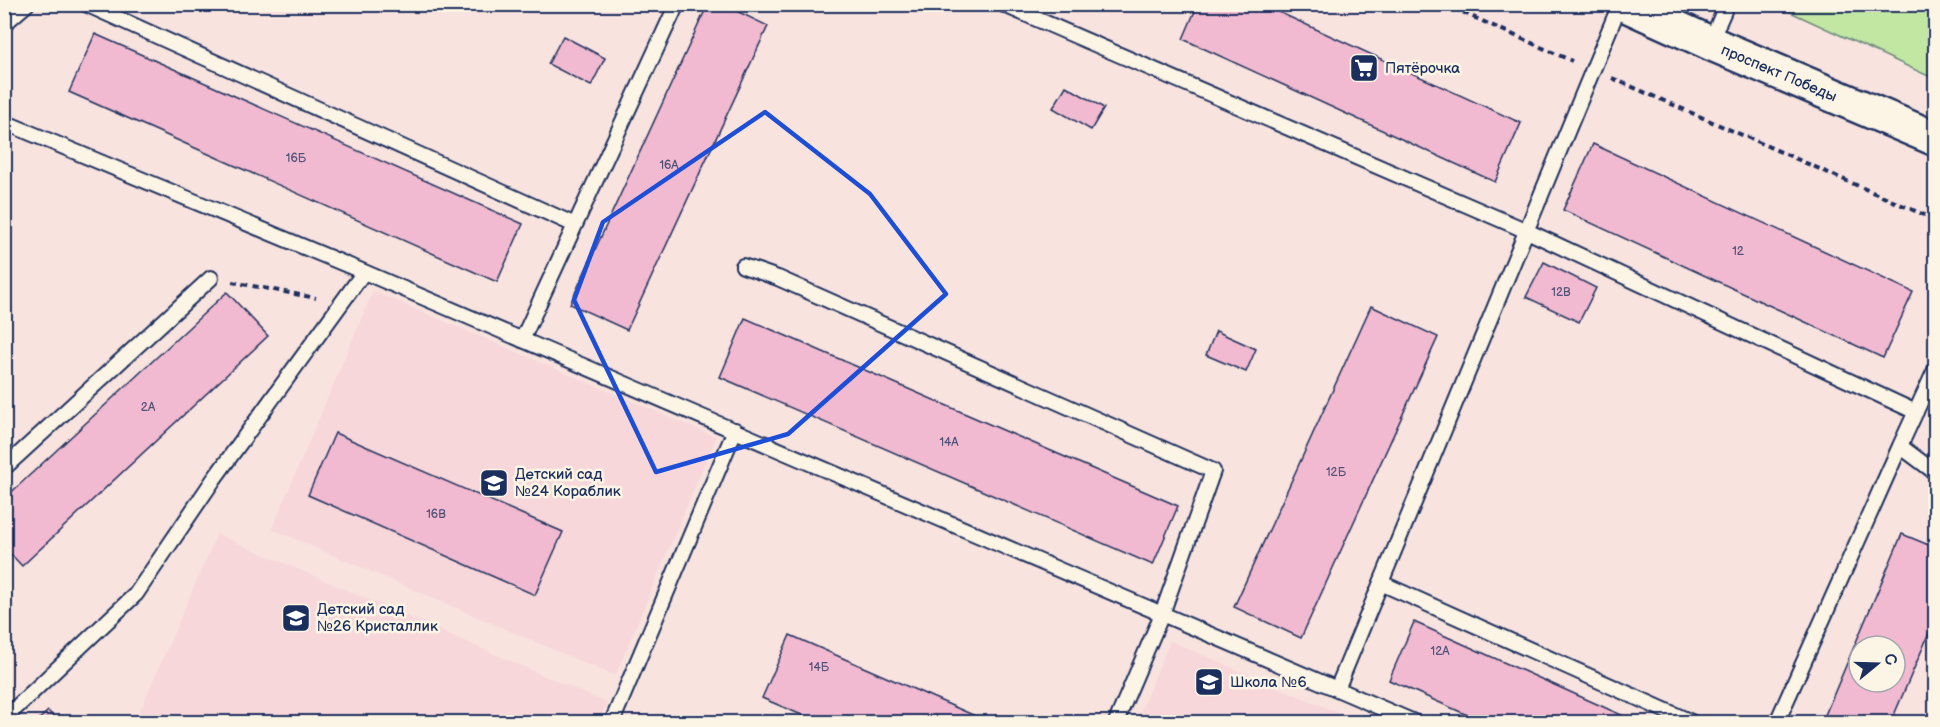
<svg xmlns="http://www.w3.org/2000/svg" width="1940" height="727" font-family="'Balsamiq Sans',sans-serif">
  <rect width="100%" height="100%" fill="#f9e3df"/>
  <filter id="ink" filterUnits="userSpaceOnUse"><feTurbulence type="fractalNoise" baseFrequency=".0167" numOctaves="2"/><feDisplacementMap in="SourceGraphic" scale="12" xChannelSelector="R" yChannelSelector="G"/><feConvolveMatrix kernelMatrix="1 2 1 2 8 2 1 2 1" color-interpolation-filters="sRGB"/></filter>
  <g filter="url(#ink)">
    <path fill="#f7d7da" d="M 373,291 L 716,437 L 615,676 L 272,529 Z
      M 217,534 L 607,703 L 598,722 L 135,722 Z
      M 1170,641 L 1360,722 L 1136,722 Z"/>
    <path fill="#c2e7a2" stroke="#6e8b80" stroke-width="1.5" d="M 1775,5 L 1935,5 L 1935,79 Z"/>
    <path fill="#f2bad0" stroke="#1b2f5e" stroke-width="1.5" fill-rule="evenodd" d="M 708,4 L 722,4 L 768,26 L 627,330 L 570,304 Z
      M 1198,4 L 1261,4 L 1521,123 L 1495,182 L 1183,39 Z
      M 95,34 L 523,224 L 497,282 L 69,92 Z
      M 563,36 L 605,58 L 591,86 L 548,64 Z
      M 1066,86 L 1104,108 L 1091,130 L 1053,108 Z
      M 1593,144 L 1913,292 L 1883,358 L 1563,210 Z
      M 1544,262 L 1596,288 L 1579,322 L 1526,297 Z
      M 227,292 L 268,336 L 22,566 L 4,547 L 4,499 Z
      M 1371,306 L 1438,337 L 1301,638 L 1234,607 Z
      M 745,318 L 1178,506 L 1153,565 L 720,377 Z
      M 1216,331 L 1256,349 L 1246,372 L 1206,355 Z
      M 335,433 L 563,532 L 535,595 L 308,495 Z
      M 1902,534 L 1936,548 L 1936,617 L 1891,722 L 1822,722 ZM 1859,646 L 1895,646 L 1895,682 L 1859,682 Z
      M 1414,622 L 1637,722 L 1483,722 L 1389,680 Z
      M 790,635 L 989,722 L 818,722 L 762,698 Z
      M 48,711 L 59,722 L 36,722 Z"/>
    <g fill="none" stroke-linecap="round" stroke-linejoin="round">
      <g stroke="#1b2f5e" stroke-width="18">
        <path id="lane" d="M 86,4 L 575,225
          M 1002,4 L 1527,231 L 1916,412
          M 4,24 L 27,4
          M 1710,43 L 1727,4
          M 4,122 L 364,272 L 1414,722
          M 743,266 L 778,278 L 1213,471 L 1162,614 L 1116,722
          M 522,340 L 677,4
          M 1936,368 L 1900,446 L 1936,473
          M 4,468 L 211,278
          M 1381,583 L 1691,722
          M 1337,689 L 1620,4
          M 4,719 L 136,594 L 214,479 L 364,272
          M 612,722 L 735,430
          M 1777,722 L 1900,446"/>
      </g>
      <g stroke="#1b2f5e" stroke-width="38">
        <path id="secondary" d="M 1624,4 L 1710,43 L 1936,139"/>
      </g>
      <path stroke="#1b2f5e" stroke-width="4" stroke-dasharray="6 4.5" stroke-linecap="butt" d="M 1444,4 L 1572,61
        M 1612,78 L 1936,220
        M 232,282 L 316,298"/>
      <use href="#lane" stroke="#fcf5e5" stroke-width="14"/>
      <use href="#secondary" stroke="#fcf5e5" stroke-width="33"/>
    </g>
  </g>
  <path fill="none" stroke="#1d4ed8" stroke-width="4.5" stroke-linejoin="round" d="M 765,112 L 870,194 L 946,294 L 788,434 L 656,472 L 574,300 L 603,222 Z"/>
  <defs>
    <g id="supermarket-square" transform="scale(1.5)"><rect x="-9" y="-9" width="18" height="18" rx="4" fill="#1b2f5e" stroke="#fcf5e5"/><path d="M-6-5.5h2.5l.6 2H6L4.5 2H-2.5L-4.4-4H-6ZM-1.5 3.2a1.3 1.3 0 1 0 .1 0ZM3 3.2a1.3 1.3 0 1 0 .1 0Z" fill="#fff"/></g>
    <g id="school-square" transform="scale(1.5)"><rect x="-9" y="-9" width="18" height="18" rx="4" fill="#1b2f5e" stroke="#fcf5e5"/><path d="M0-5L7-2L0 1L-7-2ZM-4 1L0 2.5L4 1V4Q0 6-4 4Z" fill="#fff"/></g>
  </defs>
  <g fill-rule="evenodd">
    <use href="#supermarket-square" x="1364" y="68"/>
    <use href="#school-square" x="494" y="483"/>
    <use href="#school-square" x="296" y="618"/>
    <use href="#school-square" x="1209" y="682"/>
  </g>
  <g text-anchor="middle" stroke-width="5" stroke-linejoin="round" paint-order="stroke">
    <g font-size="12" fill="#51527a">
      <text x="296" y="162">16Б</text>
      <text x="669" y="169">16А</text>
      <text x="1738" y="255">12</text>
      <text x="1561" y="296">12В</text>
      <text x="148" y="411">2А</text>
      <text x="949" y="446">14А</text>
      <text x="1336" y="476">12Б</text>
      <text x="436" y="518">16В</text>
      <text x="1440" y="655">12А</text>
      <text x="819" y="671">14Б</text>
    </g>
    <g font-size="15" fill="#1b2f5e" stroke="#fcf5e5" text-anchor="start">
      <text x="1385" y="73">Пятёрочка</text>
      <text x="515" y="479">Детский сад<tspan x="515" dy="17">№24 Кораблик</tspan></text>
      <text x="317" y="614">Детский сад<tspan x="317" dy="17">№26 Кристаллик</tspan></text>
      <text x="1230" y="687">Школа №6</text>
    </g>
    <g font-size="15" fill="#1b2f5e" stroke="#fcf5e5">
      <text transform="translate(1779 73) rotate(23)" y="5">проспект Победы</text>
    </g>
  </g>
  <rect width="1940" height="727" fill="none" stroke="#fcf5e5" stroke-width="24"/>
  <rect x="12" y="12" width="1916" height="703" fill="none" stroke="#1b2f5e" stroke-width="2" filter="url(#ink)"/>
  <g transform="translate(1877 664) rotate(71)"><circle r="28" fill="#fcf5e5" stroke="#a2a6af" stroke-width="1.5"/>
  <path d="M0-4.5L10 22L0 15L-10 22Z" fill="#1b2f5e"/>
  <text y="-9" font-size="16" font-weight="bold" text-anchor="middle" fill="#1b2f5e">С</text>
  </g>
</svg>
